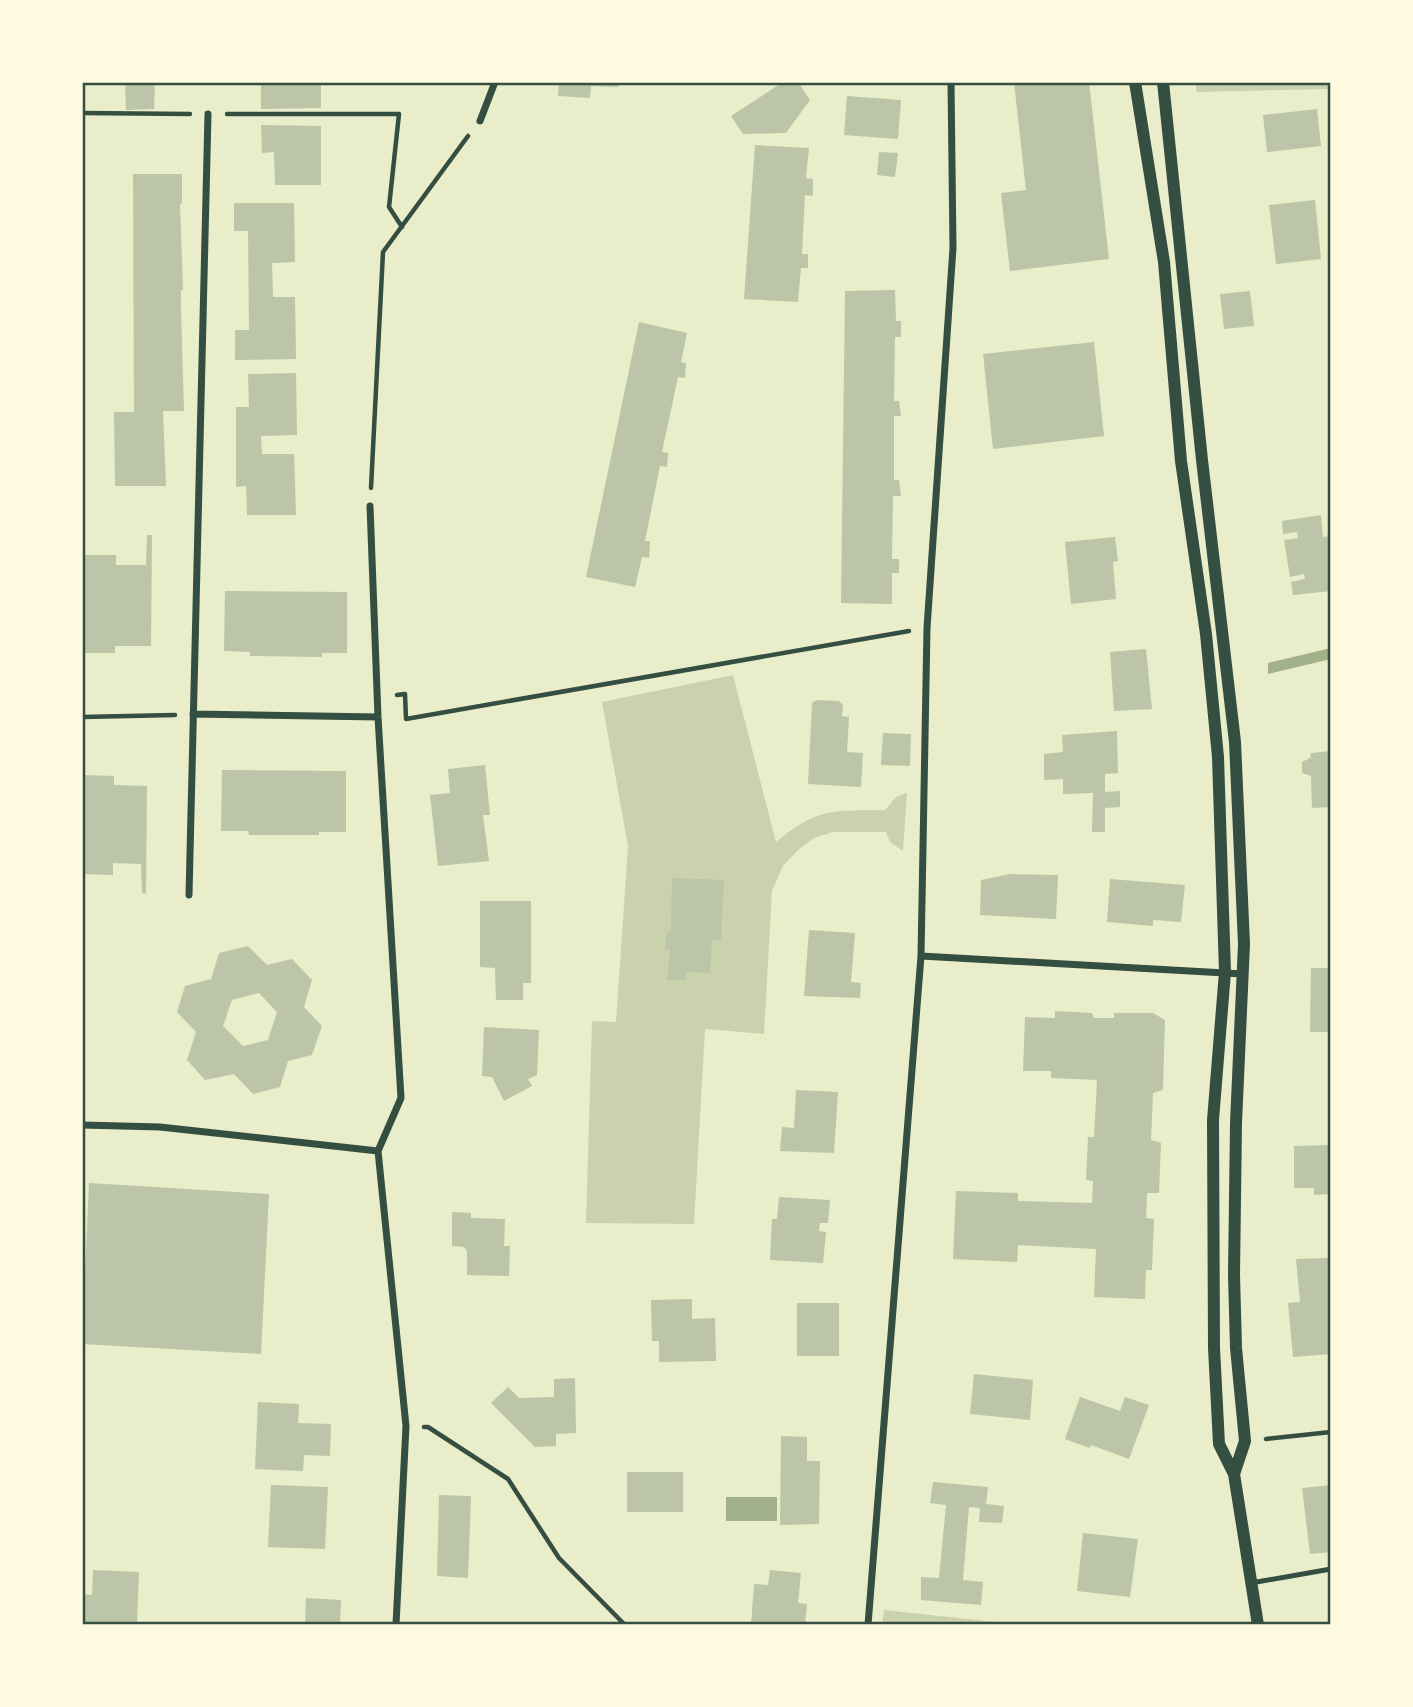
<svg xmlns="http://www.w3.org/2000/svg" width="1413" height="1707" font-family="Karla,sans-serif">
  <rect width="100%" height="100%" fill="#e9edc9"/>
  <path fill="#cad2ad" d="M 1195,82 L 1331,82 L 1331,89 L 1197,92 Z
    M 733,675 L 776,842 C 819,807 832,811 885,810 L 896,797 L 907,793 L 903,851 L 890,842 L 886,832 L 833,832 L 814,838 L 798,850 L 783,866 L 772,891 L 764,1034 L 705,1029 L 694,1224 L 586,1223 L 592,1021 L 616,1022 L 628,846 L 602,702 Z
    M 884,1610 L 1022,1625 L 882,1625 Z"/>
  <path fill="#a3b18a" d="M 1331,648 L 1331,659 L 1268,674 L 1268,663 Z
    M 726,1497 L 777,1497 L 777,1521 L 726,1521 Z"/>
  <path fill="#bcc5a7" fill-rule="evenodd" d="M 125,82 L 155,82 L 154,109 L 126,110 Z
    M 321,82 L 321,108 L 261,109 L 261,83 Z
    M 559,82 L 618,82 L 618,87 L 591,86 L 590,98 L 558,96 Z
    M 783,82 L 798,82 L 810,100 L 786,133 L 743,134 L 731,116 Z
    M 1014,82 L 1089,82 L 1109,259 L 1010,271 L 1001,193 L 1026,190 Z
    M 847,96 L 901,100 L 898,139 L 844,135 Z
    M 1317,109 L 1321,146 L 1267,152 L 1263,115 Z
    M 261,125 L 321,126 L 321,185 L 275,185 L 274,152 L 262,153 Z
    M 755,145 L 809,148 L 806,178 L 813,179 L 813,196 L 805,195 L 802,254 L 808,254 L 808,268 L 801,268 L 798,302 L 744,299 Z
    M 879,152 L 898,153 L 895,177 L 877,175 Z
    M 133,174 L 182,174 L 182,203 L 180,204 L 183,290 L 181,290 L 181,310 L 184,411 L 163,411 L 166,486 L 115,486 L 114,412 L 134,412 Z
    M 1315,200 L 1321,259 L 1276,264 L 1269,205 Z
    M 234,203 L 294,203 L 295,262 L 272,263 L 273,297 L 295,297 L 296,359 L 235,360 L 235,330 L 249,330 L 248,231 L 234,231 Z
    M 895,290 L 896,321 L 901,321 L 901,337 L 895,337 L 894,401 L 899,401 L 901,416 L 894,416 L 894,480 L 899,480 L 901,496 L 893,496 L 892,559 L 899,559 L 899,573 L 892,573 L 892,604 L 841,603 L 845,291 Z
    M 1250,291 L 1254,326 L 1224,329 L 1220,294 Z
    M 639,322 L 687,333 L 681,362 L 686,363 L 685,378 L 678,377 L 662,452 L 668,453 L 667,467 L 660,466 L 645,541 L 650,541 L 649,558 L 642,557 L 635,587 L 586,577 Z
    M 1094,342 L 1104,436 L 993,449 L 983,354 Z
    M 296,373 L 297,435 L 261,436 L 262,454 L 294,454 L 296,515 L 247,515 L 246,486 L 236,487 L 236,407 L 249,407 L 248,374 Z
    M 1321,515 L 1323,537 L 1331,536 L 1331,591 L 1293,595 L 1291,582 L 1305,579 L 1304,574 L 1290,577 L 1284,540 L 1298,538 L 1297,532 L 1283,534 L 1282,521 Z
    M 147,535 L 152,535 L 151,646 L 115,646 L 115,653 L 82,653 L 82,563 L 84,555 L 116,555 L 116,565 L 146,565 Z
    M 1115,537 L 1118,561 L 1113,562 L 1116,599 L 1071,604 L 1065,542 Z
    M 225,591 L 347,592 L 347,653 L 322,653 L 322,657 L 250,656 L 250,652 L 224,651 Z
    M 1146,649 L 1152,709 L 1114,711 L 1110,652 Z
    M 817,700 L 839,701 L 843,705 L 842,716 L 849,717 L 847,752 L 863,753 L 861,787 L 808,784 L 812,703 Z
    M 1117,731 L 1118,773 L 1105,774 L 1105,792 L 1120,791 L 1120,807 L 1105,808 L 1105,832 L 1092,832 L 1093,793 L 1063,794 L 1063,779 L 1044,780 L 1044,754 L 1063,752 L 1062,735 Z
    M 883,733 L 911,734 L 910,766 L 881,765 Z
    M 1331,751 L 1331,807 L 1312,808 L 1311,776 L 1302,773 L 1302,762 L 1310,758 L 1311,753 Z
    M 485,765 L 490,815 L 483,815 L 489,861 L 438,866 L 430,795 L 450,793 L 448,769 Z
    M 222,770 L 346,771 L 346,832 L 319,832 L 319,835 L 249,835 L 248,831 L 221,831 Z
    M 82,775 L 114,776 L 114,785 L 147,786 L 146,894 L 142,893 L 141,864 L 113,863 L 113,875 L 82,874 Z
    M 1010,874 L 1058,875 L 1056,919 L 980,915 L 981,880 Z
    M 672,878 L 724,880 L 721,940 L 712,940 L 710,973 L 686,972 L 685,980 L 667,980 L 670,950 L 665,949 L 667,931 L 671,931 Z
    M 1110,879 L 1185,885 L 1181,922 L 1153,920 L 1153,926 L 1107,922 Z
    M 480,901 L 531,901 L 531,983 L 523,983 L 523,1000 L 496,1000 L 495,968 L 480,967 Z
    M 809,930 L 855,933 L 851,982 L 861,983 L 860,998 L 804,996 Z
    M 248,946 L 267,965 L 292,959 L 312,980 L 304,1007 L 322,1026 L 312,1055 L 288,1061 L 280,1087 L 253,1094 L 234,1074 L 205,1080 L 187,1060 L 196,1032 L 177,1012 L 185,986 L 211,979 L 219,953 ZM 259,993 L 277,1012 L 268,1040 L 243,1046 L 223,1026 L 232,1000 Z
    M 1311,968 L 1331,968 L 1331,1032 L 1310,1032 Z
    M 1055,1011 L 1092,1013 L 1094,1018 L 1114,1018 L 1114,1013 L 1153,1013 L 1165,1020 L 1163,1090 L 1153,1093 L 1151,1140 L 1161,1143 L 1159,1193 L 1147,1193 L 1146,1218 L 1154,1219 L 1152,1270 L 1146,1270 L 1145,1299 L 1094,1297 L 1096,1249 L 1018,1245 L 1017,1262 L 953,1259 L 956,1191 L 1018,1193 L 1018,1201 L 1092,1203 L 1093,1181 L 1086,1180 L 1088,1137 L 1094,1137 L 1097,1080 L 1051,1078 L 1051,1071 L 1023,1071 L 1025,1017 L 1055,1018 Z
    M 484,1027 L 539,1030 L 537,1075 L 528,1079 L 532,1086 L 504,1101 L 492,1077 L 482,1076 Z
    M 796,1090 L 838,1092 L 834,1153 L 780,1151 L 782,1127 L 794,1128 Z
    M 1331,1145 L 1331,1194 L 1314,1195 L 1314,1188 L 1294,1188 L 1294,1146 Z
    M 89,1183 L 269,1194 L 261,1354 L 82,1344 Z
    M 779,1197 L 830,1200 L 828,1223 L 820,1223 L 819,1231 L 826,1232 L 823,1263 L 770,1260 L 772,1219 L 777,1219 Z
    M 452,1212 L 471,1213 L 471,1218 L 505,1219 L 504,1246 L 510,1246 L 509,1276 L 467,1275 L 467,1251 L 464,1247 L 452,1246 Z
    M 1328,1258 L 1331,1354 L 1293,1357 L 1288,1303 L 1300,1302 L 1296,1259 Z
    M 692,1299 L 692,1319 L 715,1318 L 716,1361 L 659,1362 L 659,1341 L 652,1341 L 651,1300 Z
    M 797,1303 L 839,1303 L 839,1356 L 797,1356 Z
    M 974,1374 L 1033,1380 L 1030,1420 L 970,1414 Z
    M 575,1378 L 576,1433 L 556,1434 L 556,1446 L 535,1447 L 491,1403 L 508,1387 L 519,1398 L 554,1397 L 554,1379 Z
    M 1080,1397 L 1120,1411 L 1125,1397 L 1149,1405 L 1129,1459 L 1091,1445 L 1090,1448 L 1065,1439 Z
    M 258,1402 L 299,1404 L 298,1423 L 331,1424 L 330,1456 L 304,1455 L 303,1471 L 255,1469 Z
    M 781,1436 L 807,1437 L 807,1461 L 820,1461 L 819,1524 L 780,1525 Z
    M 627,1472 L 683,1472 L 683,1512 L 627,1512 Z
    M 933,1482 L 988,1487 L 986,1504 L 1004,1506 L 1002,1523 L 979,1522 L 980,1508 L 969,1507 L 963,1580 L 983,1582 L 981,1605 L 921,1600 L 921,1577 L 939,1578 L 946,1505 L 930,1503 Z
    M 271,1485 L 328,1487 L 325,1549 L 268,1547 Z
    M 1331,1485 L 1331,1552 L 1310,1554 L 1302,1488 Z
    M 439,1495 L 471,1496 L 468,1578 L 437,1576 Z
    M 1083,1533 L 1138,1539 L 1130,1597 L 1077,1591 Z
    M 93,1570 L 139,1572 L 137,1625 L 82,1625 L 82,1594 L 92,1595 Z
    M 770,1570 L 801,1573 L 798,1603 L 807,1604 L 805,1625 L 751,1625 L 754,1584 L 768,1585 Z
    M 306,1598 L 341,1600 L 340,1625 L 305,1625 Z"/>
  <g fill="none" stroke-linecap="round" stroke-linejoin="round">
    <path stroke="#344e41" stroke-width="4.5" d="M 82,113 L 190,114
      M 227,114 L 399,114 L 389,207 L 402,227
      M 371,488 L 383,252 L 468,136
      M 397,695 L 405,694 L 406,719 L 909,631
      M 82,717 L 175,715
      M 424,1427 L 428,1427 L 508,1479 L 559,1558 L 625,1625
      M 1266,1439 L 1331,1432"/>
    <path stroke="#344e41" stroke-width="5" d="M 1251,1583 L 1331,1569"/>
    <path stroke="#344e41" stroke-width="7" d="M 480,121 L 495,82
      M 370,506 L 378,717 L 401,1098 L 378,1151 L 406,1426 L 396,1625
      M 193,714 L 378,717
      M 189,895 L 208,114
      M 921,956 L 1243,974
      M 82,1125 L 160,1127 L 378,1151
      M 868,1625 L 921,956 L 927,628 L 953,248 L 951,82"/>
    <path stroke="#344e41" stroke-width="12" d="M 1135,82 L 1164,262 L 1181,461 L 1206,634 L 1218,757 L 1225,972 L 1213,1120 L 1214,1348 L 1219,1444 L 1234,1474 L 1258,1625
      M 1163,82 L 1202,460 L 1235,742 L 1244,944 L 1236,1123 L 1234,1275 L 1236,1348 L 1245,1441 L 1234,1474"/>
  </g>
  <rect width="1413" height="1707" fill="none" stroke="#fefae0" stroke-width="168"/>
  <rect x="84" y="84" width="1245" height="1539" fill="none" stroke="#344e41" stroke-width="2.5"/>
</svg>
